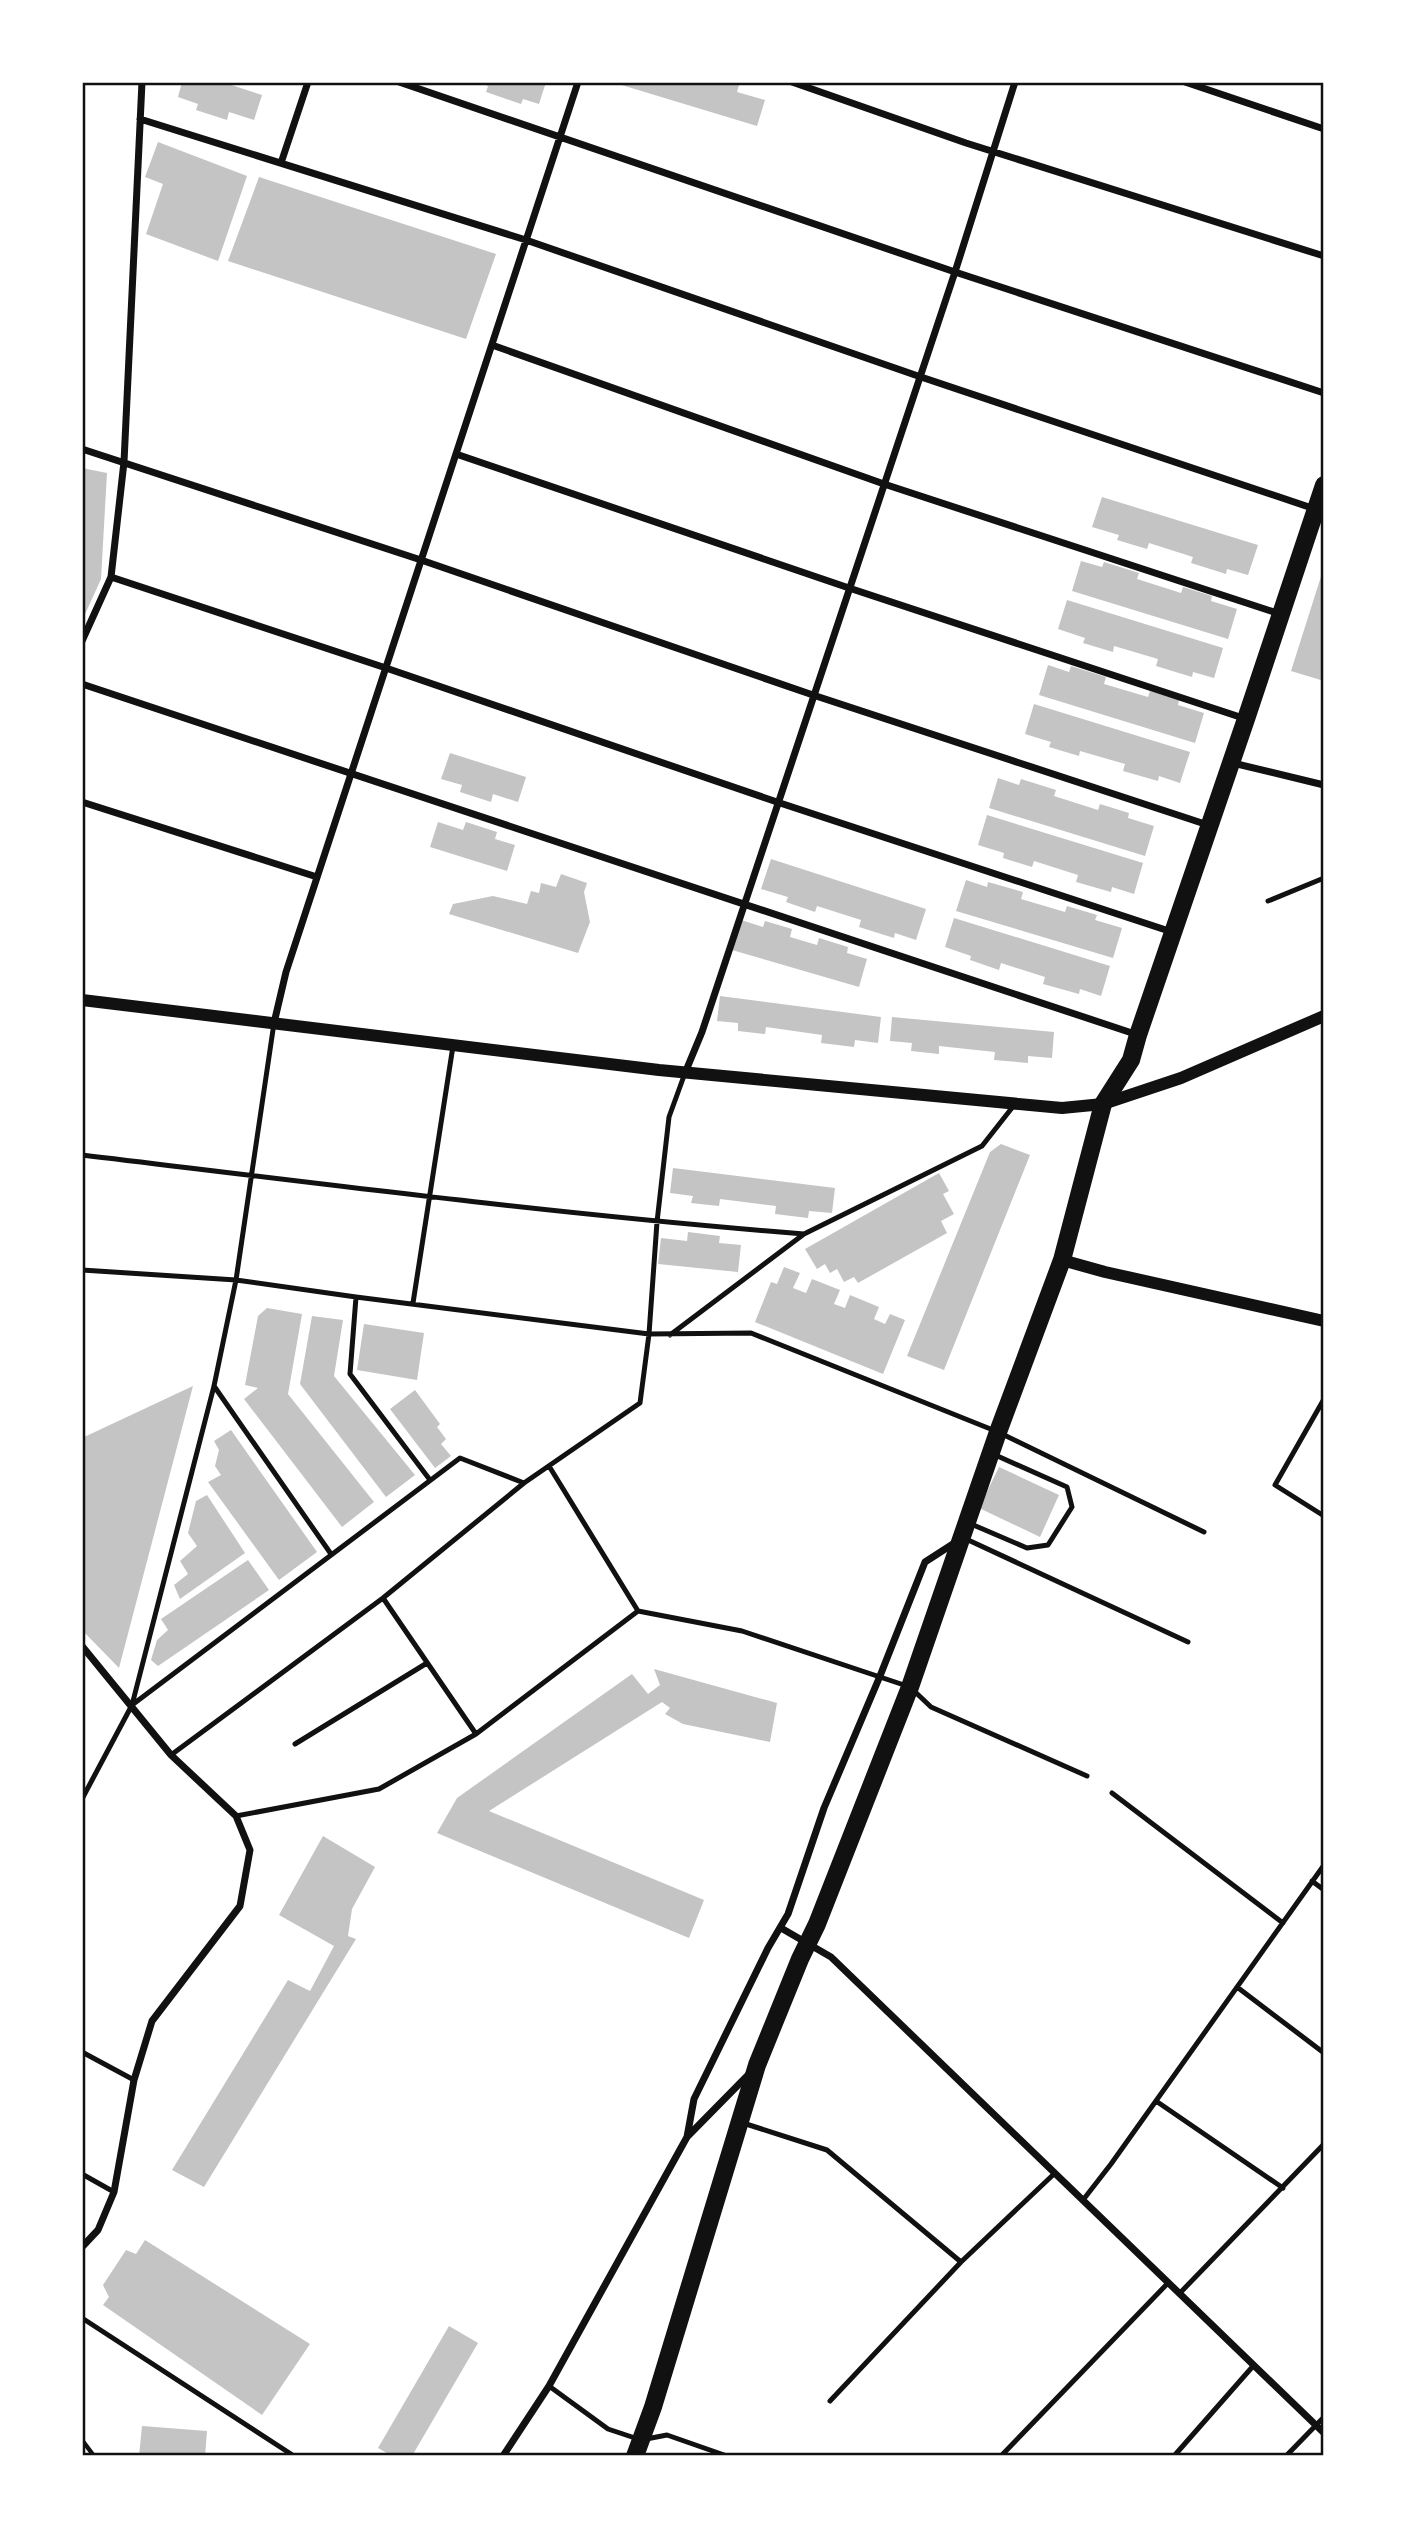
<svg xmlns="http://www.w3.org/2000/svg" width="1406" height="2538" font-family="Raleway,sans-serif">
  <rect width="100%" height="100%" fill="#fff"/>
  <path fill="#c4c4c4" d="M 182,82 L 222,82 L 262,95 L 254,120 L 229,112 L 227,120 L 196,110 L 198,104 L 178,97 Z
    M 478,82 L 546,82 L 539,104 L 523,99 L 521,104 L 486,92 L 488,86 Z
    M 708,82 L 728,82 L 739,85 L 737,92 L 765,100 L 757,126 L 615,83 Z
    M 158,142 L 247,176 L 218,261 L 146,234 L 163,184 L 145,177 Z
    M 259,177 L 496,254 L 466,339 L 228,261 Z
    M 82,468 L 107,473 L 101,579 L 82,621 Z
    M 1102,497 L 1258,545 L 1248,575 L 1227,569 L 1226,574 L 1191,563 L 1193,557 L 1149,543 L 1147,549 L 1117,540 L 1119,535 L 1092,527 Z
    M 1081,561 L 1102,567 L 1104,562 L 1139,573 L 1137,579 L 1181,593 L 1183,587 L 1212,596 L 1211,601 L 1237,609 L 1228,639 L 1072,591 Z
    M 1324,567 L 1324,681 L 1291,671 Z
    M 1067,600 L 1223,648 L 1214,678 L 1193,672 L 1192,677 L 1156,666 L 1158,659 L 1114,646 L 1113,652 L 1083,643 L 1085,638 L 1058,629 Z
    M 1048,665 L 1069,672 L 1071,666 L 1106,677 L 1104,684 L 1148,697 L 1150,691 L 1179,700 L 1178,705 L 1204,713 L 1195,743 L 1039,695 Z
    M 1034,704 L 1190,752 L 1180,783 L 1159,776 L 1158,781 L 1123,771 L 1125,764 L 1080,751 L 1079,756 L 1049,747 L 1051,742 L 1025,734 Z
    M 450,753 L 526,777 L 518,802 L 493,794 L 491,802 L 460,792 L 462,785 L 441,779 Z
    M 998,778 L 1019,785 L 1021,779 L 1056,790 L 1054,796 L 1098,810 L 1100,804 L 1129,813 L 1128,818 L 1154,826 L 1145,856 L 989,808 Z
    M 987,815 L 1143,863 L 1134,894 L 1112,887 L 1111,892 L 1076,882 L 1078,875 L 1034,861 L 1032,867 L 1003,858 L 1004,853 L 978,845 Z
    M 438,822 L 463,830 L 466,822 L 497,832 L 495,839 L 515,845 L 507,871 L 430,847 Z
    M 771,859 L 926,909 L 916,940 L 895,933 L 894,938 L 859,927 L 861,920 L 817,906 L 815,912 L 786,902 L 788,897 L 761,889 Z
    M 561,874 L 587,883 L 584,892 L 590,922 L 578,953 L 449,914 L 453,904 L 493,896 L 527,904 L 531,891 L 539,893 L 541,883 L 556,887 Z
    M 966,880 L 987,887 L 988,882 L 1023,892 L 1021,899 L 1065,912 L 1067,906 L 1097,915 L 1095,920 L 1122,928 L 1113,958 L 956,911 Z
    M 954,918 L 1110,966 L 1101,996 L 1080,989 L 1079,994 L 1043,984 L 1045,977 L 1001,963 L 999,970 L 970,960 L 971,956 L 945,947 Z
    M 741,920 L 763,927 L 765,921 L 792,929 L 790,937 L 817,945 L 819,938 L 848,947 L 847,953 L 867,959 L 859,987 L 732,950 Z
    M 720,996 L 881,1017 L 878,1043 L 855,1040 L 854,1047 L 821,1043 L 822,1035 L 766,1027 L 765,1034 L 738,1031 L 738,1023 L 717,1021 Z
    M 892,1017 L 1054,1032 L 1052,1058 L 1028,1056 L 1028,1063 L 994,1060 L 995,1052 L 939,1046 L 939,1054 L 911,1051 L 912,1043 L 890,1041 Z
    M 1001,1144 L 1030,1155 L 944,1370 L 907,1356 L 990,1152 Z
    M 673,1168 L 835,1188 L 832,1213 L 809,1211 L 808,1218 L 775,1214 L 776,1206 L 720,1199 L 719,1206 L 691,1203 L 693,1196 L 670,1193 Z
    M 939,1173 L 949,1191 L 943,1194 L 954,1214 L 941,1221 L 947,1233 L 858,1283 L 854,1277 L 844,1282 L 837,1269 L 830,1273 L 825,1264 L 817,1269 L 805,1249 Z
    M 688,1232 L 720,1236 L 719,1243 L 741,1245 L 738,1272 L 658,1264 L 661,1238 L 687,1241 Z
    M 784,1267 L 800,1273 L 793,1288 L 806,1293 L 812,1279 L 840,1290 L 834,1304 L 845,1308 L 850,1295 L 879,1307 L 874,1319 L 885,1324 L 890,1314 L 905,1320 L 883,1374 L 755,1322 L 771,1282 L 777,1284 Z
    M 267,1308 L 302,1314 L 288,1394 L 374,1502 L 342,1527 L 244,1399 L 258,1388 L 245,1385 L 258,1316 Z
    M 312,1316 L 343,1320 L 334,1376 L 415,1475 L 386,1497 L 300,1384 Z
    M 364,1324 L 424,1333 L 417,1380 L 357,1370 Z
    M 193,1386 L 119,1668 L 82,1630 L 82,1438 Z
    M 415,1390 L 440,1424 L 437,1427 L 446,1439 L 441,1444 L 451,1456 L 435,1468 L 390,1409 Z
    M 231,1430 L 317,1552 L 279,1580 L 208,1482 L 221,1475 L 215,1466 L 219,1450 L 214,1441 Z
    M 999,1467 L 1059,1495 L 1040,1537 L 979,1508 Z
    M 207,1495 L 245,1553 L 180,1599 L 174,1585 L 188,1574 L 180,1561 L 197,1546 L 188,1533 L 196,1501 Z
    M 248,1560 L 269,1590 L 158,1666 L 151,1660 L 157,1640 L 168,1630 L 161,1619 Z
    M 654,1669 L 777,1703 L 770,1742 L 683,1724 L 665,1714 L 670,1708 L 662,1702 L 489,1811 L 704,1900 L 689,1938 L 437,1833 L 457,1798 L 632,1674 L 648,1694 L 660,1685 Z
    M 323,1836 L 375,1867 L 352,1909 L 348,1936 L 356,1939 L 204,2187 L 172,2170 L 288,1980 L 310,1991 L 334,1946 L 279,1915 Z
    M 145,2240 L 310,2344 L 262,2415 L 103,2305 L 109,2297 L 103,2285 L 126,2250 L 136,2254 Z
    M 449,2326 L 478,2343 L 412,2456 L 392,2456 L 378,2448 Z
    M 142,2426 L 207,2431 L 205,2456 L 139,2456 Z"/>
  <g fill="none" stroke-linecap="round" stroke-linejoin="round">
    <path stroke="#111" stroke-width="4.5" d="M 82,2440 L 94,2456"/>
    <path stroke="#111" stroke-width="5" d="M 1268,901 L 1324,878
      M 82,1155 C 323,1184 563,1215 804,1234
      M 82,1270 L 236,1280 L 356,1297 L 649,1334 L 657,1222 L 669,1117 L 685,1073
      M 356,1297 L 350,1374 L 430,1480
      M 413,1303 L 453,1046
      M 670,1335 L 804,1234 L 982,1146 L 1015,1104
      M 214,1386 L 331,1554
      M 1324,1399 L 1275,1485 L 1324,1516
      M 549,1466 L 638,1611 L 742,1631 L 910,1687 L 931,1707 L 1087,1776
      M 971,1524 L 1027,1548 L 1048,1545 L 1072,1507 L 1067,1487 L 993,1454
      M 966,1539 L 1188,1642
      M 383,1598 L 476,1734
      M 132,1705 L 460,1458 L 524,1483
      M 295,1744 L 427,1663
      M 171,1755 L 383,1598 L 524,1483 L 640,1403 L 649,1334 L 751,1333 L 998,1432 L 1204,1532
      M 1112,1793 L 1283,1923
      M 82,1799 L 132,1705 L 214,1386 L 236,1280 L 274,1023
      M 236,1816 L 379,1789 L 476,1734 L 638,1611
      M 1312,1881 L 1324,1890
      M 1237,1987 L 1324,2053
      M 82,2052 L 134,2080
      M 1156,2101 L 1283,2188
      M 743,2123 L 827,2150 L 961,2262
      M 82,2174 L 114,2192
      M 1083,2200 L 1111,2164 L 1324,1865
      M 1179,2294 L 1324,2144
      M 82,2318 L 294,2456
      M 549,2386 L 608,2429 L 641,2440 L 667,2435 L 727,2456
      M 830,2401 L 961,2262 L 1055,2173
      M 1001,2456 L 1168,2283
      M 1174,2456 L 1254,2365
      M 1286,2456 L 1324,2417"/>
    <path stroke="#111" stroke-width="7" d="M 399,82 L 955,272 L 1324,393
      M 792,82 L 966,143 L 1324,256
      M 1185,82 L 1324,129
      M 140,119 L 526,240 L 918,376 L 1315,509
      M 281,163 L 308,82
      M 492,345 L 884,484 L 1280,614
      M 82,449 L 421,560 L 813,695 L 1208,825
      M 456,454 L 849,588 L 1246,719
      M 111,577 L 386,668 L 777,802 L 1172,932
      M 82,641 L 111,577 L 124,462 L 142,82
      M 82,684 L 1138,1035
      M 1233,763 L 1324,785
      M 82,802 L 317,877
      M 274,1023 L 286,972 L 578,82
      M 685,1073 L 702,1032 L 955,272 L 1015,82
      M 82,1646 L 171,1755 L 236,1816 L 250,1850 L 240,1906 L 152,2021 L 134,2080 L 114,2192 L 98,2230 L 82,2247
      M 781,1928 L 831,1957 L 1324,2433
      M 687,2137 L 694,2099 L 768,1948 L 788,1914 L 824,1808 L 880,1676 L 925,1562 L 956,1542
      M 503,2456 L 549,2386 L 687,2137 L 750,2073"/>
    <path stroke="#111" stroke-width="12" d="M 82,1000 L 659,1070 L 1062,1108 L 1103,1104 L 1181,1078 L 1324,1016
      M 1062,1260 L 1105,1272 L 1324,1321"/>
    <path stroke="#111" stroke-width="18" d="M 635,2456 L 653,2407 L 757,2065 L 800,1959 L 817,1924 L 910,1687 L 998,1432 L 1062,1260 L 1103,1104 L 1131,1060 L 1138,1035 L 1246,719 L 1324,485"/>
  </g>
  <rect width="1406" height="2538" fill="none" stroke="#ffffff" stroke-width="168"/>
  <rect x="84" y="84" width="1238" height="2370" fill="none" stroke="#111" stroke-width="2.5"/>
</svg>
